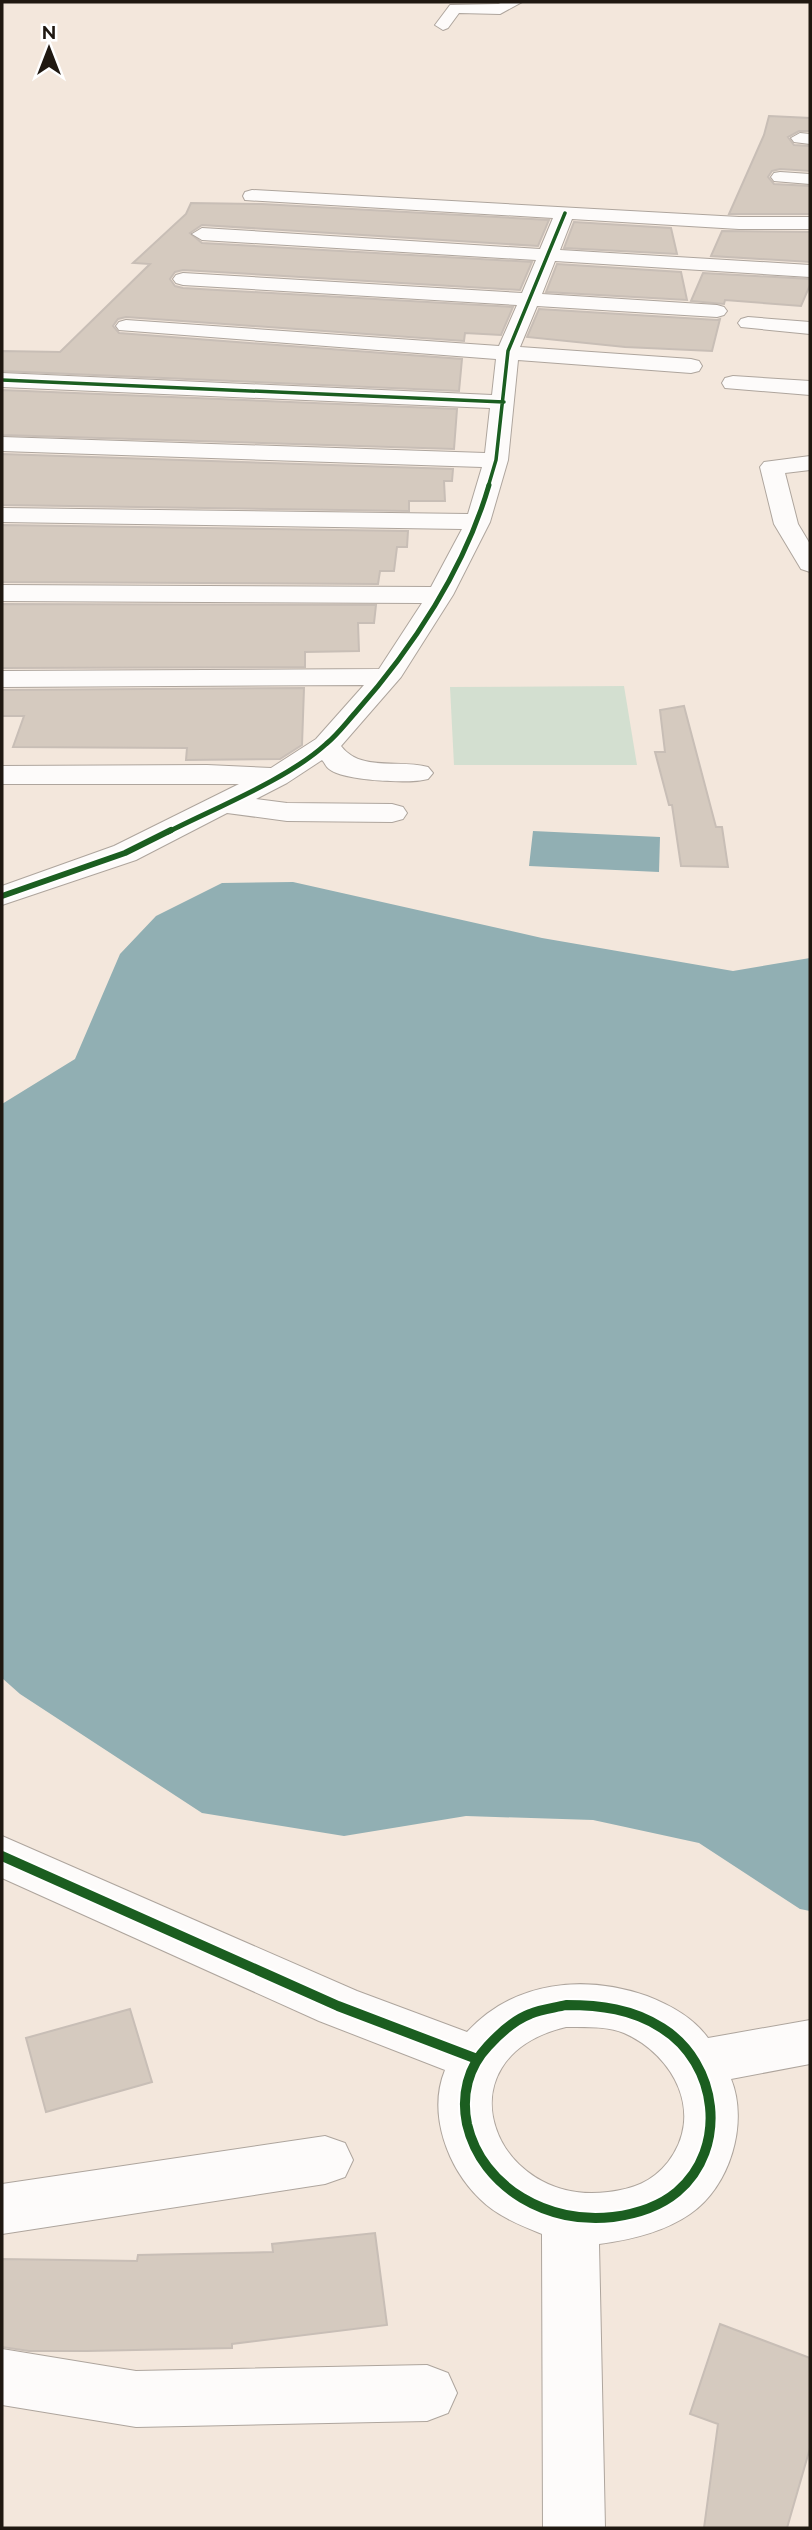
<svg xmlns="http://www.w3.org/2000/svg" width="812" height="2530" font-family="Raleway,sans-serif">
  <rect width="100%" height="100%" fill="#f3e7dc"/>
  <path fill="#d3dfd0" d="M 624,686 L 637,765 L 454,765 L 450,687 Z"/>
  <path fill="#91afb3" d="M 533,831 L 660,837 L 659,872 L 529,866 Z
    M 293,882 L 542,938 L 733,971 L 810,958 L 810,1911 L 800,1909 L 699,1843 L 593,1820 L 466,1816 L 344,1836 L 202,1813 L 20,1694 L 2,1678 L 2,1104 L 75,1059 L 120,954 L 156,916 L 222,883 Z"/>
  <path fill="#d5cabf" stroke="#c8beb6" stroke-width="2" d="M 769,116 L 810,118 L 810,131 L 799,131 L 788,137 L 794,145 L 810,146 L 810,171 L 780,169 L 772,171 L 768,177 L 774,184 L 810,186 L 810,214 L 729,214 L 764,135 Z
    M 191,203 L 262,204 L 549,220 L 538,246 L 202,225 L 190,233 L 202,243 L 532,262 L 520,290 L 183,270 L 175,272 L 170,279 L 175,286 L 183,288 L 513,307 L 501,335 L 465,333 L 464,341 L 126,317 L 118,319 L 113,326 L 119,333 L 462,359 L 459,391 L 2,371 L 2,351 L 60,352 L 150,264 L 133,263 L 186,214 Z
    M 574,222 L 671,228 L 677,254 L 564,248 Z
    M 722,231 L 810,232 L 810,262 L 711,256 Z
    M 557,264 L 681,272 L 687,300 L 546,292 Z
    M 703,273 L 810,279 L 810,285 L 801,306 L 725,300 L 724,304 L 691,301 Z
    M 539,309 L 717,320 L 720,319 L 712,351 L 625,347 L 527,337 Z
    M 2,390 L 457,409 L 454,449 L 2,435 Z
    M 2,454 L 453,469 L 452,481 L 444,481 L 445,501 L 409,501 L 409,511 L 2,505 Z
    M 2,525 L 408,531 L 407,547 L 397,547 L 394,571 L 380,571 L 378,584 L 2,582 Z
    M 2,604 L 376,605 L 374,623 L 358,623 L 359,651 L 305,652 L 305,667 L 2,668 Z
    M 304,688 L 302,745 L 280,759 L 186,760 L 187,748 L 13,747 L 24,716 L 2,716 L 2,690 Z
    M 684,706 L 716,827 L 722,827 L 728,867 L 681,866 L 672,805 L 669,805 L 655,752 L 665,752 L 660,710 Z
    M 130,2009 L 152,2082 L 46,2112 L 26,2038 Z
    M 375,2233 L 387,2325 L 232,2344 L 232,2348 L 87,2351 L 29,2351 L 2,2347 L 2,2259 L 137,2261 L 138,2255 L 273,2252 L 272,2244 Z
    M 720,2324 L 810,2358 L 810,2448 L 787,2528 L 704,2528 L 718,2424 L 690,2414 Z"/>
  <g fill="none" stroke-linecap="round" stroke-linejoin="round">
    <g stroke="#aea59d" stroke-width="2">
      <path id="minor" d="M 503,2 L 522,2 L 500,14 L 459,13 L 448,28 L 443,30 L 435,25 L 450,5 L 498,4 Z
        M 800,133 L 810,134 L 810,144 L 794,142 L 791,138 Z
        M 780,172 L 810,174 L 810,184 L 774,181 L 771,177 L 774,173 Z
        M 252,190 L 739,217 L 810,217 L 810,229 L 739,229 L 572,219 L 560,250 L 810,265 L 810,277 L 555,261 L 542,294 L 717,305 L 724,307 L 727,311 L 724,315 L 717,317 L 537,306 L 520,347 L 691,359 L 699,361 L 702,366 L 699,371 L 691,373 L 518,360 L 508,460 L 490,522 L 453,595 L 401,677 L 341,746 C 361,772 398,759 428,767 L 433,773 L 428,779 C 410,784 344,781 329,769 C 326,767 325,763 322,760 L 287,783 L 256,799 L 287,803 L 392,804 L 403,807 L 407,813 L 403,819 L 392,822 L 287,821 L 227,813 L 136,860 L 2,905 L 2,886 L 114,846 L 239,784 L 2,784 L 2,766 L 207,765 L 271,768 L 316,739 L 364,685 L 2,687 L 2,671 L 379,669 L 422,603 L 2,601 L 2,585 L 431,587 L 462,529 L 2,522 L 2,508 L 468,514 L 482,467 L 2,451 L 2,437 L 485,453 L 490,408 L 2,387 L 2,373 L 492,395 L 496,359 L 119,330 L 116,326 L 119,322 L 126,320 L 499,346 L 517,305 L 183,285 L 176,283 L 173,279 L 176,275 L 183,273 L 522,293 L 536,260 L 202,240 L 192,234 L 202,228 L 540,249 L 553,218 L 245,200 L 243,196 L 245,192 Z
        M 748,317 L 810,322 L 810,334 L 741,327 L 738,323 L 741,319 Z
        M 733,376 L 810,381 L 810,395 L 725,388 L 722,383 L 725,378 Z
        M 810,456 L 810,470 L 785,473 L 798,524 L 810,544 L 810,572 L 801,569 L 774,524 L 760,467 L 764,462 Z
        M 2,1836 L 357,1991 L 467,2032 C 514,1981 584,1974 647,1996 C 670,2005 693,2017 708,2038 L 810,2020 L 810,2064 L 731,2079 C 749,2123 730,2187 690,2214 C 664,2232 630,2240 599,2244 L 605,2528 L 543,2528 L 542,2234 C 520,2225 497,2216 480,2199 C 448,2168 427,2114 445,2070 L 319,2021 L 2,1878 ZM 566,2027 C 584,2027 607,2026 624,2033 C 674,2055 705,2114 668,2162 C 652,2182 633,2189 608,2192 C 494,2207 436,2058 566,2027 Z
        M 325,2136 L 345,2143 L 353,2160 L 345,2177 L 325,2184 L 2,2234 L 2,2184 Z
        M 2,2349 L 136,2371 L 427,2365 L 448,2373 L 457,2393 L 448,2413 L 427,2421 L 136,2427 L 2,2405 Z"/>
    </g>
    <use href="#minor" fill="#fdfbfa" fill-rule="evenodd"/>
    <g stroke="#fff" stroke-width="6">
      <path id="cycleway-far3" d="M 2,380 L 504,402
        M 488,487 L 496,460 L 508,351 L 565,213"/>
    </g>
    <g stroke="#fff" stroke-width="9">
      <path id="cycleway-far2" d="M 168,832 C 215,808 288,779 326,744 C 337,735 346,723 355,713 C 413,648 465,568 489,485"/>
    </g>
    <g stroke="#fff" stroke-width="10">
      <path id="cycleway-far1" d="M 2,896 L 125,853 L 171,830"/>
    </g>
    <g stroke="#fff" stroke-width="14">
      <path id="cycleway" d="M 2,1856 L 338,2006 L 477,2059
        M 566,2005 C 600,2005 633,2009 662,2028 C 718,2063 729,2148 677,2192 C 659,2207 636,2214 613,2217 C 550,2225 482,2189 467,2124 C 461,2095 468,2067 488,2046 C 500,2033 514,2020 530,2014 C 541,2009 554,2008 566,2005 Z"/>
    </g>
    <use href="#cycleway-far3" stroke="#1b5e20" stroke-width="3.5"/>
    <use href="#cycleway-far2" stroke="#1b5e20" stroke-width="5"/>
    <use href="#cycleway-far1" stroke="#1b5e20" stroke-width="6"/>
    <use href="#cycleway" stroke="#1b5e20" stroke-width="10"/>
  </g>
  <rect width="812" height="2530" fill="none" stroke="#1f1811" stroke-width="7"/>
  <g transform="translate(49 49)" stroke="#ffffff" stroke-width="5" paint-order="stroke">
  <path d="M0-5L12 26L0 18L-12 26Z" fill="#1f1811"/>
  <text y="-10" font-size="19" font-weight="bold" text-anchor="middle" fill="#1f1811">N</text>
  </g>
</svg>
